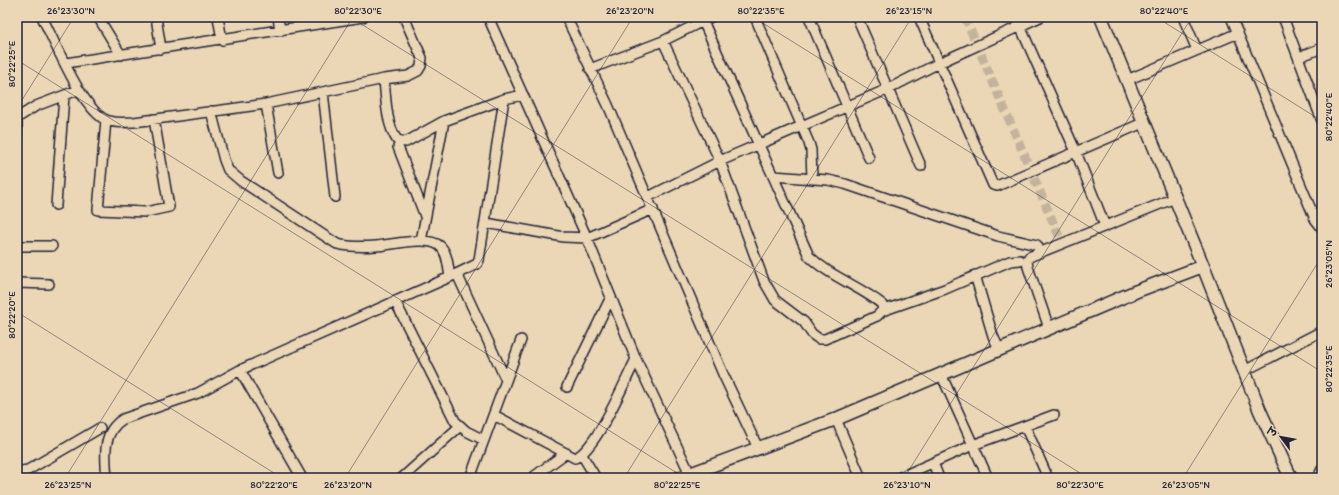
<svg xmlns="http://www.w3.org/2000/svg" width="1339" height="495" font-family="Itim,'Playpen Sans Deva',sans-serif">
  <rect width="100%" height="100%" fill="#ebd7b5"/>
  <filter id="ink" filterUnits="userSpaceOnUse"><feTurbulence type="fractalNoise" baseFrequency=".025" numOctaves="2"/><feDisplacementMap in="SourceGraphic" scale="8" xChannelSelector="R" yChannelSelector="G"/><feConvolveMatrix kernelMatrix="1 2 1 2 8 2 1 2 1" color-interpolation-filters="sRGB"/></filter>
  <g filter="url(#ink)">
    <g fill="none" stroke-linecap="round" stroke-linejoin="round">
      <path stroke="#c3b39d" stroke-width="9" stroke-dasharray="9 4.5" stroke-linecap="butt" d="M 965,17 L 1062,243"/>
      <g stroke="#22223b" stroke-width="12">
        <path id="minor" d="M 42,17 C 55,42 82,109 106,120 C 115,124 125,122 134,122 L 266,104 L 384,79 L 408,76 L 418,71 L 421,66 L 422,58 L 404,17
          M 98,17 L 121,55
          M 156,17 L 161,49
          M 218,17 L 222,40
          M 278,17 L 280,31
          M 488,17 L 587,238 L 636,359 L 690,474
          M 566,17 L 608,105 L 723,374 L 758,448
          M 755,17 L 809,143 L 811,150 L 812,179
          M 809,17 L 869,158
          M 857,17 L 921,166
          M 919,17 L 993,185 L 997,186 L 1145,122
          M 1016,17 L 1076,152 L 1105,226
          M 1183,17 L 1197,50
          M 1231,17 L 1315,219 L 1322,228
          M 1283,17 L 1322,121
          M 663,41 L 720,161 L 764,281 L 775,300 L 804,322 L 812,334 L 819,339 L 825,339 L 877,316 L 882,311 L 883,305 C 860,286 830,277 809,256 L 703,21
          M 1299,57 L 1322,48
          M 66,63 L 363,17
          M 590,69 L 663,41 L 711,17
          M 384,79 C 386,99 386,124 397,140 L 406,142 L 444,121 L 504,99 L 523,95
          M 1127,80 L 1238,33
          M 323,92 L 335,197
          M 266,104 L 278,173
          M 211,111 L 224,160 L 228,170 L 241,181 L 337,244 C 349,247 363,247 376,246 C 392,245 428,235 440,246 C 448,253 448,267 450,277
          M 17,117 L 17,147
          M 17,118 L 36,106 L 78,90
          M 106,120 L 98,210 L 146,212 L 169,207 L 154,119
          M 398,147 L 425,216
          M 773,176 L 828,180 L 845,184 L 998,236 L 1037,245 L 1040,252
          M 648,197 L 720,161 L 888,89 L 939,63 L 1040,17
          M 56,205 L 64,96
          M 486,223 L 564,237 L 587,238 L 653,209
          M 421,241 L 444,121
          M 17,246 L 52,246
          M 457,274 L 506,380
          M 975,275 L 993,336 L 999,349
          M 17,283 L 49,284
          M 395,301 L 455,421 L 466,431 L 484,440
          M 882,311 L 945,289 L 1010,261 L 1020,260
          M 1049,328 L 1028,267 L 1027,261 L 1029,257 L 1175,198
          M 240,370 L 302,478
          M 1244,371 L 1322,331
          M 941,374 L 988,478
          M 567,387 L 611,297
          M 494,415 L 575,458 C 596,450 625,381 636,359
          M 836,419 L 861,478
          M 1025,426 L 1048,478
          M 582,455 L 596,478
          M 933,463 L 939,478
          M 17,472 L 28,470 L 100,428
          M 107,478 C 105,456 102,432 123,419 L 198,393 L 240,370 L 450,277 L 477,264 L 479,260 L 504,99
          M 402,478 L 459,427
          M 470,478 L 521,340
          M 532,478 L 566,453
          M 898,478 L 973,445 L 1054,415
          M 1318,478 L 1322,469"/>
      </g>
      <g stroke="#22223b" stroke-width="15">
        <path id="tertiary" d="M 1101,17 L 1203,266 L 1260,411 L 1291,478
          M 679,478 L 836,419 L 1137,291 L 1203,266"/>
      </g>
      <use href="#minor" stroke="#ebd7b5" stroke-width="9"/>
      <use href="#tertiary" stroke="#ebd7b5" stroke-width="12"/>
    </g>
  </g>
  <path fill="none" stroke="#22223b" stroke-width="1" stroke-opacity="0.45" d="M 350,17 L 1088,478M 753,17 L 1322,372M 1156,17 L 1322,121M 17,60 L 685,478M 17,108 L 74,17M 17,312 L 282,478M 65,478 L 353,17M 345,478 L 633,17M 624,478 L 912,17M 904,478 L 1192,17M 1183,478 L 1322,256"/>
  <rect width="1339" height="495" fill="none" stroke="#ebd7b5" stroke-width="44"/>
  <g transform="translate(1281 437) rotate(302)" stroke="#ebd7b5" stroke-width="3" paint-order="stroke">
  <path d="M0-3L7 15L0 10L-7 15Z" fill="#22223b"/>
  <text y="-6" font-size="11" font-weight="bold" text-anchor="middle" fill="#22223b">उ</text>
  </g>
  <rect x="22" y="22" width="1295" height="451" fill="none" stroke="#22223b" stroke-width="1.5"/>
  <g font-size="10" text-anchor="middle" fill="#22223b">
    <text x="71" y="14">26°23'30"N</text>
    <text x="358" y="14">80°22'30"E</text>
    <text x="630" y="14">26°23'20"N</text>
    <text x="761" y="14">80°22'35"E</text>
    <text x="909" y="14">26°23'15"N</text>
    <text x="1164" y="14">80°22'40"E</text>
    <text transform="translate(11 64) rotate(-90)" y="4">80°22'25"E</text>
    <text transform="translate(1328 117) rotate(-90)" y="4">80°22'40"E</text>
    <text transform="translate(1328 264) rotate(-90)" y="4">26°23'05"N</text>
    <text transform="translate(11 315) rotate(-90)" y="4">80°22'20"E</text>
    <text transform="translate(1328 369) rotate(-90)" y="4">80°22'35"E</text>
    <text x="68" y="488">26°23'25"N</text>
    <text x="274" y="488">80°22'20"E</text>
    <text x="348" y="488">26°23'20"N</text>
    <text x="677" y="488">80°22'25"E</text>
    <text x="907" y="488">26°23'10"N</text>
    <text x="1080" y="488">80°22'30"E</text>
    <text x="1186" y="488">26°23'05"N</text>
  </g>
</svg>
